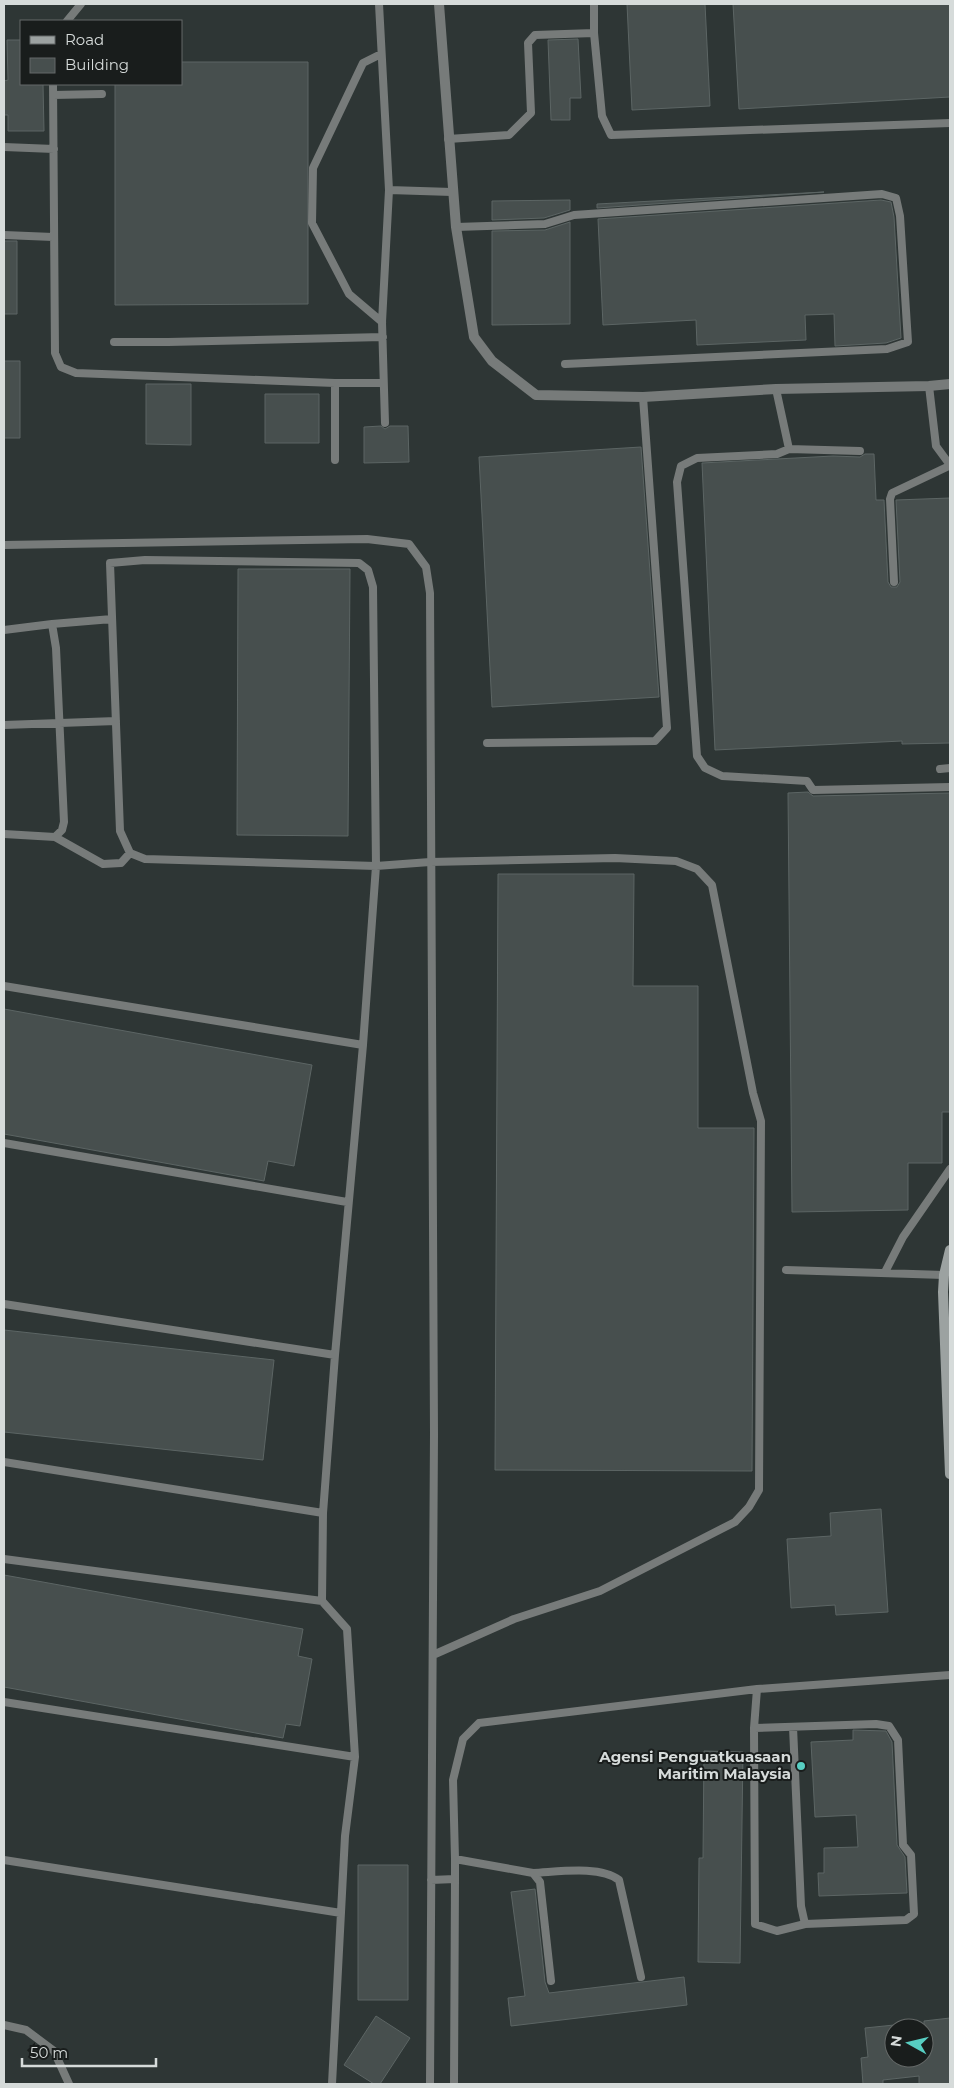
<svg xmlns="http://www.w3.org/2000/svg" width="954" height="2088" font-family="Montserrat,sans-serif">
  <rect width="100%" height="100%" fill="#2e3635"/>
  <path fill="#474f4e" stroke="#5c6564" d="M 627,4 L 705,4 L 710,106 L 632,110 Z
    M 733,4 L 950,4 L 950,97 L 739,109 Z
    M 578,39 L 581,98 L 570,98 L 570,120 L 551,120 L 548,40 Z
    M 7,40 L 21,40 L 21,84 L 43,84 L 44,131 L 8,131 L 8,115 L 4,115 L 4,81 L 8,80 Z
    M 181,62 L 308,62 L 308,304 L 115,305 L 115,84 L 181,84 Z
    M 824,192 L 597,208 L 597,204 Z
    M 570,200 L 570,210 L 544,218 L 492,220 L 492,201 Z
    M 881,200 L 891,202 L 894,217 L 901,338 L 886,343 L 835,346 L 834,314 L 805,315 L 806,340 L 697,345 L 696,320 L 603,325 L 598,219 Z
    M 570,222 L 570,324 L 492,325 L 492,231 L 545,230 Z
    M 4,241 L 17,241 L 17,314 L 4,314 Z
    M 4,361 L 20,361 L 20,438 L 4,438 Z
    M 146,384 L 191,384 L 191,445 L 146,444 Z
    M 265,394 L 319,394 L 319,443 L 265,443 Z
    M 381,426 L 385,429 L 390,426 L 408,426 L 409,462 L 364,463 L 364,427 Z
    M 641,447 L 659,697 L 492,707 L 479,457 Z
    M 865,454 L 874,454 L 876,500 L 884,500 L 888,582 L 891,587 L 897,587 L 900,582 L 896,500 L 950,498 L 950,743 L 902,744 L 902,741 L 715,750 L 702,463 L 833,456 L 860,457 Z
    M 238,569 L 350,569 L 348,836 L 237,835 Z
    M 808,792 L 813,796 L 950,793 L 950,1112 L 942,1112 L 942,1163 L 908,1163 L 908,1210 L 792,1212 L 788,793 Z
    M 498,874 L 634,874 L 633,986 L 698,986 L 698,1128 L 754,1128 L 752,1471 L 495,1470 Z
    M 4,1009 L 312,1065 L 294,1166 L 268,1161 L 264,1181 L 4,1134 Z
    M 4,1330 L 274,1360 L 263,1460 L 4,1432 Z
    M 881,1509 L 888,1612 L 836,1615 L 835,1605 L 791,1608 L 787,1539 L 831,1536 L 830,1513 Z
    M 4,1575 L 303,1629 L 298,1656 L 312,1659 L 300,1726 L 286,1724 L 283,1738 L 4,1687 Z
    M 853,1730 L 886,1731 L 892,1742 L 897,1845 L 905,1857 L 907,1893 L 819,1896 L 818,1873 L 824,1873 L 824,1848 L 858,1847 L 856,1815 L 815,1817 L 811,1742 L 853,1740 Z
    M 704,1751 L 743,1752 L 740,1963 L 698,1962 L 699,1858 L 703,1858 Z
    M 358,1865 L 408,1865 L 408,2000 L 358,2000 Z
    M 535,1889 L 545,1982 L 549,1993 L 684,1977 L 687,2005 L 511,2026 L 508,1998 L 525,1996 L 511,1892 Z
    M 376,2016 L 410,2038 L 380,2084 L 374,2084 L 344,2065 Z
    M 950,2018 L 950,2084 L 919,2084 L 919,2076 L 883,2080 L 883,2084 L 863,2084 L 861,2058 L 868,2057 L 865,2028 L 894,2025 L 894,2058 L 924,2058 L 924,2021 Z"/>
  <g fill="none" stroke-linecap="round" stroke-linejoin="round">
    <path stroke="#777b7a" stroke-width="8" d="M 379,4 L 389,190 L 452,192
      M 594,4 L 594,33 L 602,116 L 611,135 L 950,123
      M 67,21 L 81,4
      M 381,54 L 363,63 L 313,168 L 312,223 L 349,294 L 382,322
      M 53,84 L 55,353 L 61,367 L 76,373 L 335,383 L 383,383
      M 53,95 L 102,94
      M 448,139 L 509,135 L 531,113 L 528,43 L 535,35 L 594,33
      M 4,147 L 54,149
      M 456,227 L 545,224 L 574,215 L 882,194 L 896,198 L 900,216 L 908,342 L 887,349 L 565,364
      M 4,235 L 53,237
      M 114,342 L 168,342 L 383,337
      M 929,386 L 936,446 L 950,465
      M 776,389 L 789,449 L 777,454 L 697,458 L 681,466 L 677,482 L 697,756 L 705,768 L 722,776 L 807,781 L 813,790 L 950,787
      M 385,423 L 382,322 L 389,190
      M 789,449 L 860,451
      M 335,460 L 335,383
      M 4,545 L 367,539 L 409,544 L 426,567 L 430,593 L 434,1434 L 430,2084
      M 894,582 L 890,499 L 892,493 L 949,466
      M 52,624 L 112,619
      M 4,630 L 52,624 L 56,648 L 64,822 L 62,830 L 55,837 L 4,834
      M 4,725 L 116,721
      M 487,743 L 655,741 L 667,728 L 643,397
      M 940,769 L 950,768
      M 55,837 L 103,864 L 121,863 L 130,853
      M 4,986 L 363,1045
      M 4,1143 L 347,1202
      M 786,1270 L 944,1275
      M 885,1272 L 903,1237 L 950,1169
      M 4,1304 L 335,1355
      M 4,1462 L 323,1513
      M 4,1559 L 322,1601
      M 4,1702 L 355,1757
      M 793,1727 L 801,1906 L 805,1924
      M 754,1728 L 876,1724 L 889,1726 L 898,1740 L 903,1845 L 911,1855 L 914,1914 L 906,1920 L 805,1924 L 777,1931 L 755,1924 L 754,1728 L 757,1689
      M 455,1859 L 453,1780 L 463,1739 L 479,1723 L 757,1689 L 950,1675
      M 4,1860 L 341,1913
      M 533,1873 C 557,1872 600,1865 619,1880 L 641,1977
      M 455,1879 L 455,1859 L 533,1873 L 540,1882 L 551,1981
      M 431,1880 L 455,1879 L 454,2084
      M 4,2025 L 26,2030 L 54,2051 L 69,2084
      M 332,2084 L 345,1836 L 355,1757 L 347,1629 L 322,1601 L 323,1513 L 335,1355 L 363,1045 L 376,866 L 373,587 L 368,570 L 359,563 L 145,560 L 110,563 L 120,831 L 130,853 L 145,859 L 376,866 L 430,862 L 615,858 L 676,861 L 697,869 L 712,885 L 753,1093 L 761,1121 L 759,1490 L 749,1507 L 735,1522 L 600,1591 L 514,1619 L 433,1655"/>
    <path stroke="#777b7a" stroke-width="10" d="M 439,4 L 456,227 L 474,337 L 492,361 L 536,395 L 643,397 L 776,389 L 929,386 L 950,384"/>
    <path stroke="#9ca2a1" stroke-width="10" d="M 950,1250 L 944,1275 L 943,1292 L 950,1474"/>
  </g>
  <circle fill="#57cec2" stroke="#191d1c" stroke-width="2" cx="801" cy="1766" r="5"/>
  <g text-anchor="middle" stroke-width="4" stroke-linejoin="round" paint-order="stroke">
    <g font-size="15" font-weight="bold" fill="#d6dbda" stroke="#191d1c" text-anchor="end">
      <text x="791" y="1762">Agensi Penguatkuasaan<tspan x="791" dy="17">Maritim Malaysia</tspan></text>
    </g>
  </g>
  <rect width="954" height="2088" fill="none" stroke="#d6dbda" stroke-width="10"/>
  <rect x="20" y="20" width="162" height="65" fill="#191d1c" stroke="#656968"/>
  <rect x="30" y="36" width="25" height="8" fill="#9ca2a1" stroke="#656968"/>
  <text x="65" y="45" font-size="15" fill="#d6dbda">Road</text>
  <rect x="30" y="58" width="25" height="15" fill="#474f4e" stroke="#656968"/>
  <text x="65" y="70" font-size="15" fill="#d6dbda">Building</text>
  <g transform="translate(909 2043) rotate(278)"><circle r="24" fill="#191d1c" stroke="#656968"/>
  <path d="M0-4L9 19L0 12L-9 19Z" fill="#57cec2"/>
  <text y="-8" font-size="14" font-weight="bold" text-anchor="middle" fill="#d6dbda">N</text>
  </g>
  <path d="M22 2058v8h134v-8" fill="none" stroke="#d6dbda" stroke-width="2.5"/>
  <text x="30" y="2058" font-size="15" fill="#d6dbda" stroke="#191d1c" stroke-width="4" paint-order="stroke">50 m</text>
</svg>
